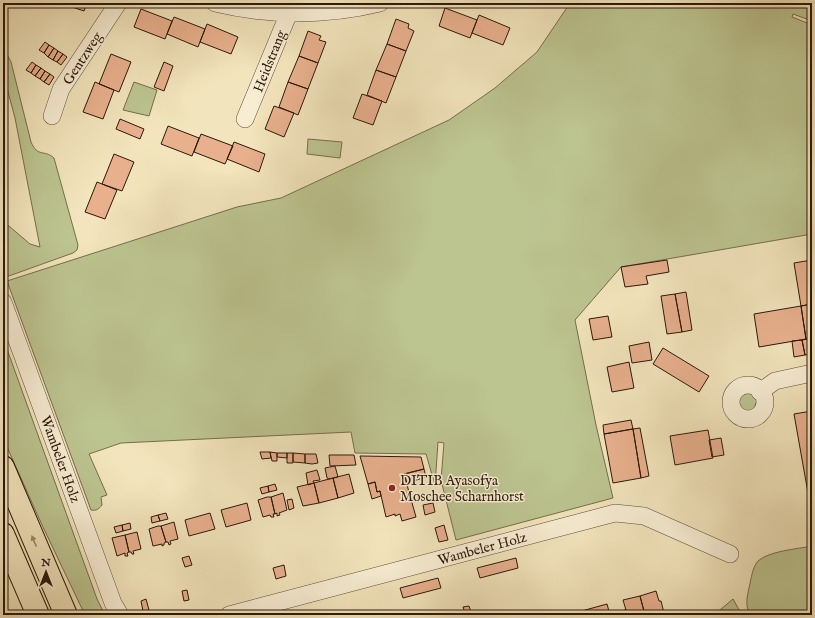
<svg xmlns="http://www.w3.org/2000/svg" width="815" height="618" font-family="'IM FELL English',serif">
  <rect width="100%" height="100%" fill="#f2e4bc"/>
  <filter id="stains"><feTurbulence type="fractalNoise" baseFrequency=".005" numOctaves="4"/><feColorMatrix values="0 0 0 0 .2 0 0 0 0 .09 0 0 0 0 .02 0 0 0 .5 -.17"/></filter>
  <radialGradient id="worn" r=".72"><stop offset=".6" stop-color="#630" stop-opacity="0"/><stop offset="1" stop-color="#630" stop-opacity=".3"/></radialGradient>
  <path fill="#bcc490" stroke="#746e4d" d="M 570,3 L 812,3 L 812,21 L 793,14 L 792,17 L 812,25 L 812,234 L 621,267 L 575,320 L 596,425 L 613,498 L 456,540 L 441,480 L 444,443 L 438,442 L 435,485 L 426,454 L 355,453 L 351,432 L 121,443 L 89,454 L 107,495 L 101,497 L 102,505 C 99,509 96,511 91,510 L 7,281 L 237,207 L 281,198 L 449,120 L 495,88 L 537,52 Z
    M 3,47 L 11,62 L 31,142 C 38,158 44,149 54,158 L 78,245 L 77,250 L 73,253 L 6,277 L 3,272 L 3,221 L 30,244 L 40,247 L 15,118 L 3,73 Z
    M 134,82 L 157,90 L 149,116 L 123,110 Z
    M 308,139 L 342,142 L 340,158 L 307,154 Z
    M 3,338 L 97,599 L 105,615 L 85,615 L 42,525 L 3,438 Z
    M 754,391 L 757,400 C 756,403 755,407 753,410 C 747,418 738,411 736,403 L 739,396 Z
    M 812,546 L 812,615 L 750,615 C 745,605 747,598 749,588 C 751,580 752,568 758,561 C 769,551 797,549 812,546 Z
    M 733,599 L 742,615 L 714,615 Z"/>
  <path fill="#e8b08d" stroke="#2c180a" d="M 60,3 L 87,3 L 84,11 Z
    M 445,8 L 477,20 L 470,38 L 439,26 Z
    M 141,9 L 172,21 L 165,39 L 134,27 Z
    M 479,15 L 510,28 L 503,45 L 472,33 Z
    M 174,17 L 205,29 L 198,47 L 167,34 Z
    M 396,19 L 409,24 L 408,28 L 414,31 L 406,51 L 387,44 Z
    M 207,24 L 238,37 L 231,54 L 200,42 Z
    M 308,31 L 321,36 L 319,40 L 326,42 L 318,63 L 299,56 Z
    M 45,42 L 49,45 L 44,53 L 39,50 Z
    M 387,44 L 406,51 L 396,77 L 376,70 Z
    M 49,45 L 54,48 L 48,57 L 44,53 Z
    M 54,48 L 58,51 L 53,60 L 48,57 Z
    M 58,51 L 63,54 L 57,62 L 53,60 Z
    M 63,54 L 67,57 L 61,65 L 57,62 Z
    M 111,54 L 131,62 L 119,92 L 99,84 Z
    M 299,56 L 318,63 L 308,89 L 288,82 Z
    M 32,62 L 36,65 L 31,73 L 26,70 Z
    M 164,62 L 173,66 L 164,91 L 154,87 Z
    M 36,65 L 41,68 L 35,76 L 31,73 Z
    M 41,68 L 45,71 L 40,79 L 35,76 Z
    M 376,70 L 396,77 L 386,103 L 367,95 Z
    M 45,71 L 50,74 L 44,82 L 40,79 Z
    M 50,74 L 54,77 L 49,85 L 44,82 Z
    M 95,82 L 114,90 L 103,119 L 83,112 Z
    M 288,82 L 308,89 L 298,115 L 279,107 Z
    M 362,94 L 382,101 L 373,125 L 353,118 Z
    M 274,106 L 294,113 L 284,137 L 265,129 Z
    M 120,119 L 144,129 L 140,139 L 116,129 Z
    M 168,126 L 199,138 L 192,156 L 161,144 Z
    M 201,134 L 233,146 L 225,164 L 194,152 Z
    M 234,142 L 265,154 L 259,172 L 227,159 Z
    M 114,154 L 134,162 L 122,191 L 102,184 Z
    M 97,182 L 117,190 L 105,219 L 85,212 Z
    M 667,260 L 669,272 L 646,276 L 648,284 L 625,287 L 621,267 Z
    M 812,260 L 812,304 L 801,306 L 794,263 Z
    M 686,292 L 692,330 L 682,332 L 675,294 Z
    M 675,294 L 682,332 L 667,334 L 661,296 Z
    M 812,304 L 812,338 L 806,339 L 801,306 Z
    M 801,306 L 806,339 L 759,347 L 754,314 Z
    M 608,316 L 612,337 L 593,340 L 589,319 Z
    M 812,338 L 812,354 L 805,355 L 802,340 Z
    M 802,340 L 805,355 L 794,357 L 792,341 Z
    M 649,342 L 652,360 L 632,363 L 629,346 Z
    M 663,348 L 709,376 L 699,392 L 653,364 Z
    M 629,362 L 634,388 L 612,392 L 607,367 Z
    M 812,411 L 812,493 L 808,493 L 794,414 Z
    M 631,420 L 633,429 L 604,434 L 603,425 Z
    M 640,428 L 649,476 L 641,478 L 633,429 Z
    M 633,429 L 641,478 L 613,483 L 604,434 Z
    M 708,430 L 713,458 L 675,465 L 670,436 Z
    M 721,438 L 724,455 L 712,457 L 709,440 Z
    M 260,452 L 270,452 L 271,458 L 262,459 Z
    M 270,452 L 277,453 L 277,461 L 272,461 Z
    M 277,453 L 287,453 L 287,458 L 277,457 Z
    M 287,453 L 293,453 L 293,463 L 287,463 Z
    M 293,453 L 305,454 L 305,463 L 293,462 Z
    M 305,454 L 316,454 L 318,463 L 312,464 L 305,463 Z
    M 329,455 L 354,455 L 356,465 L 330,466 Z
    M 360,456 L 421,457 L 424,469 L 404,474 L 416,517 L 402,521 L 400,514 L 395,516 L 395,514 L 386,517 L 380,491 L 377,492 L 375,482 L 368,484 Z
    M 335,466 L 338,477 L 329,479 L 327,478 L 325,468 Z
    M 424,469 L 426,477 L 407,483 L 404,474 Z
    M 317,470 L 320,480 L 313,481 L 314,483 L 308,485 L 306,473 Z
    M 349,474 L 354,493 L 338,498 L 333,478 Z
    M 333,478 L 338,498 L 319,503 L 314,483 Z
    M 375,482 L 377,492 L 380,491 L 381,496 L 372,499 L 368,484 Z
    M 314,483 L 319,503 L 303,506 L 297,487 Z
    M 275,484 L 277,490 L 269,492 L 268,486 Z
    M 268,486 L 269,492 L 262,494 L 260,488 Z
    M 283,493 L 287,510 L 279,513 L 280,515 L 277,516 L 277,513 L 275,514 L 271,497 Z
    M 267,497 L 271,497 L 275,514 L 273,514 L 274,517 L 271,517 L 270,515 L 263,517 L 258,500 Z
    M 292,499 L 294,508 L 289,510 L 287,500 Z
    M 247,503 L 251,520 L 226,527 L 221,510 Z
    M 433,503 L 435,512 L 425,515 L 423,505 Z
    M 166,513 L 168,519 L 160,521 L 158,515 Z
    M 210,513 L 215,529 L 189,536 L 185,520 Z
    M 158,515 L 160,521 L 152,523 L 151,517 Z
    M 174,522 L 178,539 L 170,541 L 171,544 L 169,545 L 168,542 L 166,542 L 161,526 Z
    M 130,523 L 131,529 L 123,531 L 122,525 Z
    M 122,525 L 123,531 L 116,533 L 114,527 Z
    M 444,525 L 448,540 L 439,542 L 435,528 Z
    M 158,526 L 161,526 L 166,542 L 164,543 L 164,545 L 162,546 L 162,544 L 153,546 L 149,529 Z
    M 137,532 L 141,549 L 133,551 L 134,554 L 132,554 L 131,552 L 129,552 L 125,535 Z
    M 125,535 L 129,552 L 127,553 L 128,556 L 125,556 L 125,553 L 117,556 L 112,538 Z
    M 189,556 L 192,565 L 185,567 L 182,558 Z
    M 516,558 L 518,568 L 480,578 L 477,568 Z
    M 284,565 L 286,576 L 276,579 L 273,568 Z
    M 438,578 L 441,588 L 403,598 L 400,588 Z
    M 187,590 L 189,600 L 184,601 L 182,591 Z
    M 656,591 L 659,601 L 661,601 L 664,613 L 657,615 L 645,615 L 640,596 Z
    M 640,596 L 645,615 L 625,615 L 624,610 L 626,610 L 623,600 Z
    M 146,599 L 149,610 L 143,611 L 141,601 Z
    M 607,604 L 610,615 L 579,615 L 578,612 Z
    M 469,606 L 472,615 L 466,615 L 463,607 Z"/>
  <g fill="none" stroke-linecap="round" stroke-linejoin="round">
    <g stroke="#5e4b36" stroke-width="18">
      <path id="minor" d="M 215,3 C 269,16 326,16 380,3
        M 52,116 L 61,89 L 118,3
        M 245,119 L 293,3
        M 3,302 L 113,603 L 120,615
        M731 402a17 17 0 1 1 34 0a17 17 0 1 1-34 0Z
        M 760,392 L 775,381 L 812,373
        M 229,615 L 615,513 L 644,516 L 730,554"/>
    </g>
    <g stroke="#2c180a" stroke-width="24">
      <path id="highway" d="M 3,467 L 66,615
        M 3,534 L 38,615"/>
    </g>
    <use href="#minor" stroke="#f7edd3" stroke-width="17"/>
    <use href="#highway" stroke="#f2e4bc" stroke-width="22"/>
  </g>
  <defs><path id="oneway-solid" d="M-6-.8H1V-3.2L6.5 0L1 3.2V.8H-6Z"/></defs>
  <use fill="#99886c" href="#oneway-solid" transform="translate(34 541) rotate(-113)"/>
  <circle fill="#8f2418" stroke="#f7edd3" stroke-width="1.5" cx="392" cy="488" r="4"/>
  <g text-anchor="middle" stroke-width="3" stroke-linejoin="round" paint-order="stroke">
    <g font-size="14" fill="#2c180a" stroke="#f7edd3">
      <text transform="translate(82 58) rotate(-57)" y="5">Gentzweg</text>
      <text transform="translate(269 61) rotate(-68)" y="5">Heidstrang</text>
      <text transform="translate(61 459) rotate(70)" y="5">Wambeler Holz</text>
      <text transform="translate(482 548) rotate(-15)" y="5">Wambeler Holz</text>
    </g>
    <g font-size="14" fill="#2c180a" stroke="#f7edd3" text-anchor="start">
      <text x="400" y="485">DITIB Ayasofya<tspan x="400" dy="16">Moschee Scharnhorst</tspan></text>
    </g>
  </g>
  <rect width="815" height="618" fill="none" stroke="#f2e4bc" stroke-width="16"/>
  <rect x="4" y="4" width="807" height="610" fill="none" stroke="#2c180a" stroke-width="2"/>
  <rect x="8" y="8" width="799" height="602" fill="none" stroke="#2c180a"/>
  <g transform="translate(46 572)" stroke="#f7edd3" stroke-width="3" paint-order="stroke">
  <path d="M0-3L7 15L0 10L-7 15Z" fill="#2c180a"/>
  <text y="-6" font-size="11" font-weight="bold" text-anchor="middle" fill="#2c180a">N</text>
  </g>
  <rect width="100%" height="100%" filter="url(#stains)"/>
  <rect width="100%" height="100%" fill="url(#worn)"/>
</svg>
